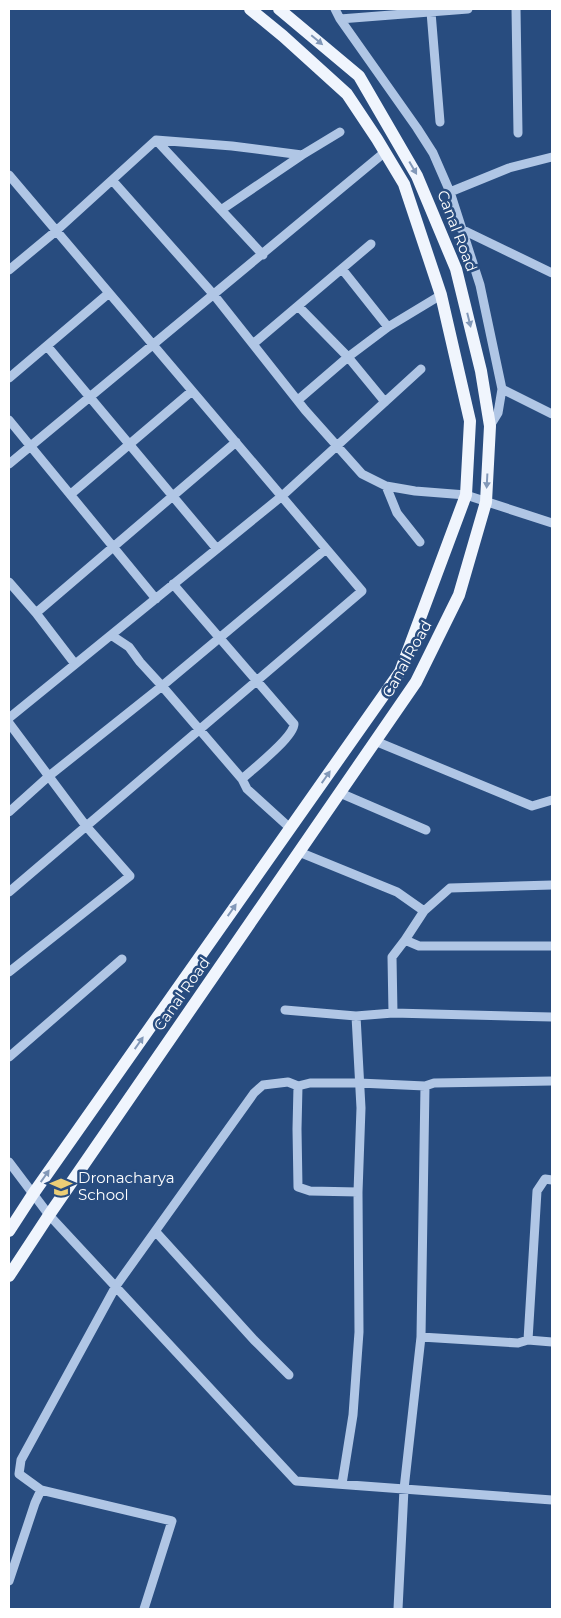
<svg xmlns="http://www.w3.org/2000/svg" width="561" height="1618" font-family="Montserrat,sans-serif">
  <rect width="100%" height="100%" fill="#284c7f"/>
  <g fill="none" stroke-linecap="round" stroke-linejoin="round">
    <path stroke="#b0c6e5" stroke-width="9" d="M 335,9 L 340,19 L 417,128 L 433,153 L 450,192 L 480,285 L 502,389 L 498,413 L 490,426
      M 516,9 L 518,133
      M 431,12 L 440,122
      M 340,19 L 468,9
      M 156,140 L 263,255
      M 9,175 L 362,591 L 9,892
      M 112,180 L 214,295 L 305,410 L 362,474 L 386,486 L 415,491 L 466,495 L 552,523
      M 450,192 L 509,168 L 552,157
      M 221,210 L 302,155
      M 461,229 L 552,273
      M 342,269 L 388,327
      M 9,270 L 56,231 L 156,140 L 232,146 L 302,155 L 340,132
      M 298,306 L 348,357 L 385,402
      M 253,344 L 371,244
      M 47,346 L 217,549
      M 9,378 L 109,293
      M 502,389 L 552,414
      M 298,400 L 348,357 L 388,327 L 441,295
      M 9,420 L 156,599
      M 9,464 L 385,152
      M 386,486 L 397,513 L 420,542
      M 71,494 L 192,391
      M 9,582 L 36,613 L 75,664
      M 173,584 L 294,724 C 294,737 253,769 242,779
      M 36,613 L 236,442
      M 111,635 L 129,647 L 140,662 L 162,686 L 242,779 L 247,789 L 290,828
      M 9,718 L 282,496 L 421,369
      M 9,723 L 86,826 L 130,876 L 9,972
      M 375,741 L 532,806 L 552,800
      M 340,793 L 426,830
      M 9,812 L 49,776 L 162,686 L 326,549
      M 299,852 L 397,892 L 424,911
      M 405,940 L 419,946 L 552,946
      M 285,1010 L 356,1016 L 393,1013 L 552,1017
      M 393,1013 L 392,957 L 405,940 L 424,911 L 450,888 L 552,885
      M 9,1057 L 122,959
      M 298,1086 L 297,1129 L 298,1187 L 310,1191 L 358,1192
      M 9,1162 L 49,1215 L 296,1481 L 552,1500
      M 156,1232 L 254,1340 L 289,1375
      M 421,1337 L 518,1343 L 528,1340 L 552,1342
      M 528,1340 L 537,1191 L 545,1179 L 552,1180
      M 342,1484 L 353,1415 L 359,1332 L 358,1192 L 361,1108 L 356,1016
      M 9,1581 L 35,1503 L 41,1490
      M 144,1609 L 172,1521 L 41,1490 L 19,1474 L 21,1460 L 116,1286 L 254,1093 L 263,1085 L 288,1082 L 298,1086 L 310,1083 L 359,1083 L 425,1086 L 434,1083 L 552,1081
      M 398,1609 L 404,1489 L 421,1337 L 425,1086"/>
    <path stroke="#f0f5fd" stroke-width="12" d="M 9,1231 L 33,1194 L 400,672 L 466,495 L 470,421 L 441,295 L 404,184 L 377,139 L 347,94 L 283,36 L 250,9
      M 9,1276 L 49,1215 L 416,682 L 459,595 L 486,502 L 490,426 L 481,371 L 456,269 L 417,176 L 359,76 L 279,9"/>
  </g>
  <defs><path id="oneway-solid" d="M-6-.8H1V-3.2L6.5 0L1 3.2V.8H-6Z" transform="scale(1.25)"/></defs>
  <g fill="#8298b8">
    <use href="#oneway-solid" transform="translate(317 40) rotate(40)"/>
    <use href="#oneway-solid" transform="translate(413 168) rotate(60)"/>
    <use href="#oneway-solid" transform="translate(469 320) rotate(76)"/>
    <use href="#oneway-solid" transform="translate(487 481) rotate(93)"/>
    <use href="#oneway-solid" transform="translate(326 777) rotate(-55)"/>
    <use href="#oneway-solid" transform="translate(232 910) rotate(-55)"/>
    <use href="#oneway-solid" transform="translate(139 1043) rotate(-55)"/>
    <use href="#oneway-solid" transform="translate(45 1176) rotate(-55)"/>
  </g>
  <defs>
    <g id="school-bare" transform="scale(1.725)"><path d="M0-5L7-2L0 1L-7-2ZM-4 1L0 2.5L4 1V4Q0 6-4 4Z" fill="#ecce76" stroke="#284c7f" stroke-width="2.5" paint-order="stroke"/></g>
  </defs>
  <g fill-rule="evenodd">
    <use href="#school-bare" x="61" y="1187"/>
  </g>
  <g text-anchor="middle" stroke-width="5" stroke-linejoin="round" paint-order="stroke">
    <g font-size="15" fill="#fff" stroke="#284c7f">
      <text transform="translate(457 231) rotate(69)" y="5">Canal Road</text>
      <text transform="translate(407 659) rotate(-61)" y="5">Canal Road</text>
      <text transform="translate(182 994) rotate(-55)" y="5">Canal Road</text>
    </g>
    <g font-size="15" fill="#fff" stroke="#284c7f" text-anchor="start">
      <text x="78" y="1183">Dronacharya<tspan x="78" dy="17">School</tspan></text>
    </g>
  </g>
  <rect width="561" height="1618" fill="none" stroke="#ffffff" stroke-width="20"/>
</svg>
